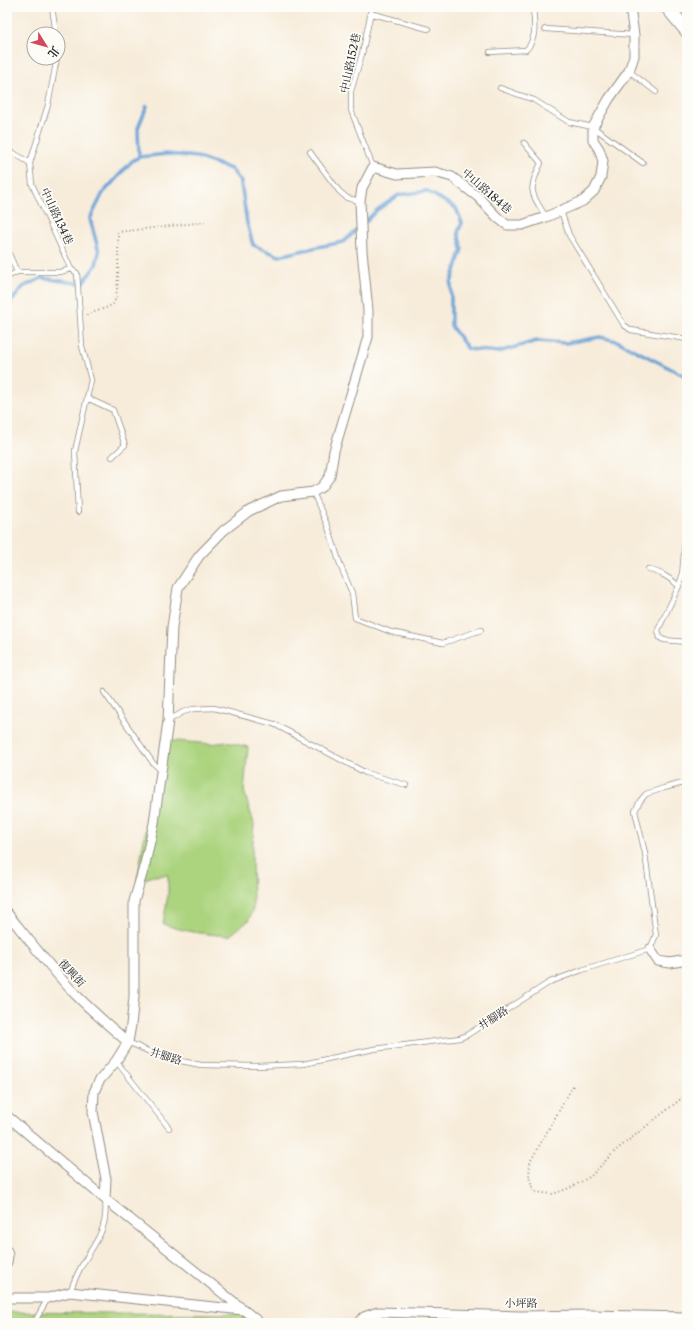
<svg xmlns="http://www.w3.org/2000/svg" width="694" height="1330" font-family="'Libre Caslon Text','Noto Serif TC',serif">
  <rect width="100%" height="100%" fill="#fdfcf7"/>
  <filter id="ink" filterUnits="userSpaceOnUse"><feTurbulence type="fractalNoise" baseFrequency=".025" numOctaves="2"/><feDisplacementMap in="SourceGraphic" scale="8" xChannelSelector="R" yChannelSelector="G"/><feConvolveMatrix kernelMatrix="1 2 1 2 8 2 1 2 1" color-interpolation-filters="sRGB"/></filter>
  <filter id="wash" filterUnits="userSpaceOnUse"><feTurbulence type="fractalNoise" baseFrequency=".012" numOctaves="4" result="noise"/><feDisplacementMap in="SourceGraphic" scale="16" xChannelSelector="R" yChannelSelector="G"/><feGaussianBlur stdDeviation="0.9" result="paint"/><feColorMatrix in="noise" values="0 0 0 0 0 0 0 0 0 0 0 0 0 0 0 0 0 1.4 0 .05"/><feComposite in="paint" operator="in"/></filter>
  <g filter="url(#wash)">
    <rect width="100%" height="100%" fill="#f7ecda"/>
    <path fill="#acd47f" stroke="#6c8055" d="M 166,740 L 211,744 L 226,742 L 248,747 L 244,791 L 254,824 L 252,858 L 253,909 L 248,921 L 229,936 C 206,934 184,932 163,924 L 168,895 L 168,875 L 153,876 L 137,882 L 144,839 Z
      M 7,1312 L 214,1314 L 245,1313 L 256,1323 L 7,1323 Z"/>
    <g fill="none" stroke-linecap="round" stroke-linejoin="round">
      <path stroke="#68a1d7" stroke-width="3.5" d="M 139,157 L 167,154 L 197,157 L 231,169 L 241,182 L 247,223 L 253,245 L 279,256 L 313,248 L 343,242 L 357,230 L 377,210 L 399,195 L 427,191 L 456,208 L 462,223 L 458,232 L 462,249 L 451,283 L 451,326 L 468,349 L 498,352 L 537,341 L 566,343 L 600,337 L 617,341 L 687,377
        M 7,307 L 23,287 L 42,278 L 82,284 L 96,265 L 99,252 L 90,219 L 103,193 L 132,161 L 139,157 L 138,128 L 147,106"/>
    </g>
  </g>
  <g filter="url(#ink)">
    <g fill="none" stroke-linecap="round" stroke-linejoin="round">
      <g stroke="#918c82" stroke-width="6">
        <path id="lane" d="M 52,7 L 56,34
          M 372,7 L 362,54 L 351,91 L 351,110 L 373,167
          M 370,13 L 428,29
          M 545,29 L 634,35
          M 58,46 L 58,52
          M 490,52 L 526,50 C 538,37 534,23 533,7
          M 629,71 L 656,92
          M 500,88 L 534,100 L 569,122 L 593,127 L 643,163
          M 524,143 L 541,163 C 528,191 530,191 546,217
          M 7,149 L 30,163 L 32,184 L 71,269 L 77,273 L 82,346 L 91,380 L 75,451 L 78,512
          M 310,152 L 339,191 L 347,198 L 360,201
          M 30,163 L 48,105 L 57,58
          M 561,211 L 569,235 L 624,325 L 631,330 L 687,339
          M 7,249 L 17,272 L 60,272 L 71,269
          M 7,277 L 17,272
          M 87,398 L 113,410 L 125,445 L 112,457
          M 313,492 L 328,527 L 341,567 L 352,593 L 355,618 L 391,632 L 443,643 L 481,630
          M 687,515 L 682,576 L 679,586 L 658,630 L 660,638 L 664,640 L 687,642
          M 648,569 C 661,573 669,577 679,586
          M 104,692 L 153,763 L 161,770
          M 168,721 L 183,712 L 193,709 L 214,708 L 274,724 L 366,773 L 406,785
          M 128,1042 L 161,1057 L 201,1065 L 256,1066 L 303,1064 L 374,1049 L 460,1038 L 467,1035 L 550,982 L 582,970 L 650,949 L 656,935 L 645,853 L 635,811 L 640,801 L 646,794 L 664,788 L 687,782
          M 116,1061 L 169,1128
          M 70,1292 C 73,1284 76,1276 80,1269 C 93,1244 109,1231 105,1200
          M 34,1323 L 48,1298
          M 589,1323 L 590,1315"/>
      </g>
      <g stroke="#918c82" stroke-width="11">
        <path id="street" d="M 7,913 C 29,940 50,967 74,993 C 91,1010 109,1026 128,1042
          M 650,949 L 658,961 L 670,963 L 687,960
          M 7,1116 L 105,1199 L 260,1323
          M 105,1199 L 106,1179 L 93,1112 L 94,1092 L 99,1081 L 116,1061 L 128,1042 L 131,1025 L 134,997 L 134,901 L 145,864 L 154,823 L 168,721 L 172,627 L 178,588 L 199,556 L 223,531 L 249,511 L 281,496 L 313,492 L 322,487 L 330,476 L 334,451 L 368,337 L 368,310 L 362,251 L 360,201 L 362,188 L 373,167 L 397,174 L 435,172 L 452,177 L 478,197 L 498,218 L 507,225 L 522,225 L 546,217 L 583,201 L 594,191 L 601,177 L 603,161 L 599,149 L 593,140 L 593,127 L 609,99 L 629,71 L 634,56 L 634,35 L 630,7
          M 7,1251 L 8,1256 L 7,1262
          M 7,1298 L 48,1298 L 70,1292 L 243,1310
          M 359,1323 L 364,1317 L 378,1312 L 520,1316 L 590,1315 L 687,1317"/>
      </g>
      <g stroke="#918c82" stroke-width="15">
        <path id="secondary" d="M 667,7 L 687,31"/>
      </g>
      <path stroke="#918c82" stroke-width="2" stroke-dasharray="1 3" stroke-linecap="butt" d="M 87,315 C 93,312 108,308 113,304 C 120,297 118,244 118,232 L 205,222
        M 573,1086 L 530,1162 L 529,1177 L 534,1192 L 553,1194 L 572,1187 L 591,1176 L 615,1151 L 687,1094"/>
      <use href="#lane" stroke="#fff" stroke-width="4.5"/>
      <use href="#street" stroke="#fff" stroke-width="9"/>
      <use href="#secondary" stroke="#fff" stroke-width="13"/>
    </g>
  </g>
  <g text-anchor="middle" stroke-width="3.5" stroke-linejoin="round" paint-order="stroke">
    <g font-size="11" fill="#2b2b2b" stroke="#fdfcf7">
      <text transform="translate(350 63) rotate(-78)" y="4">中山路152巷</text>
      <text transform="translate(487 191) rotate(41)" y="4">中山路184巷</text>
      <text transform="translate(57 216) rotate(65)" y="4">中山路134巷</text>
      <text transform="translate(72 973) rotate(47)" y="4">復興街</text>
      <text transform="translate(493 1018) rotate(-33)" y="4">井腳路</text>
      <text transform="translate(166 1056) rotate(17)" y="4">井腳路</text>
      <text x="521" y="1307">小坪路</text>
    </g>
  </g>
  <rect width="694" height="1330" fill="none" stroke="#fdfcf7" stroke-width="24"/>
  <g transform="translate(46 46) rotate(127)"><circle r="19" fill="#fdfcf7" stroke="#a9a8a5"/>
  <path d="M0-3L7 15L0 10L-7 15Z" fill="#d1495b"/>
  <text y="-6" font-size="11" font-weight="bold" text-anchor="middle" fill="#2b2b2b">北</text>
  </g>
</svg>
